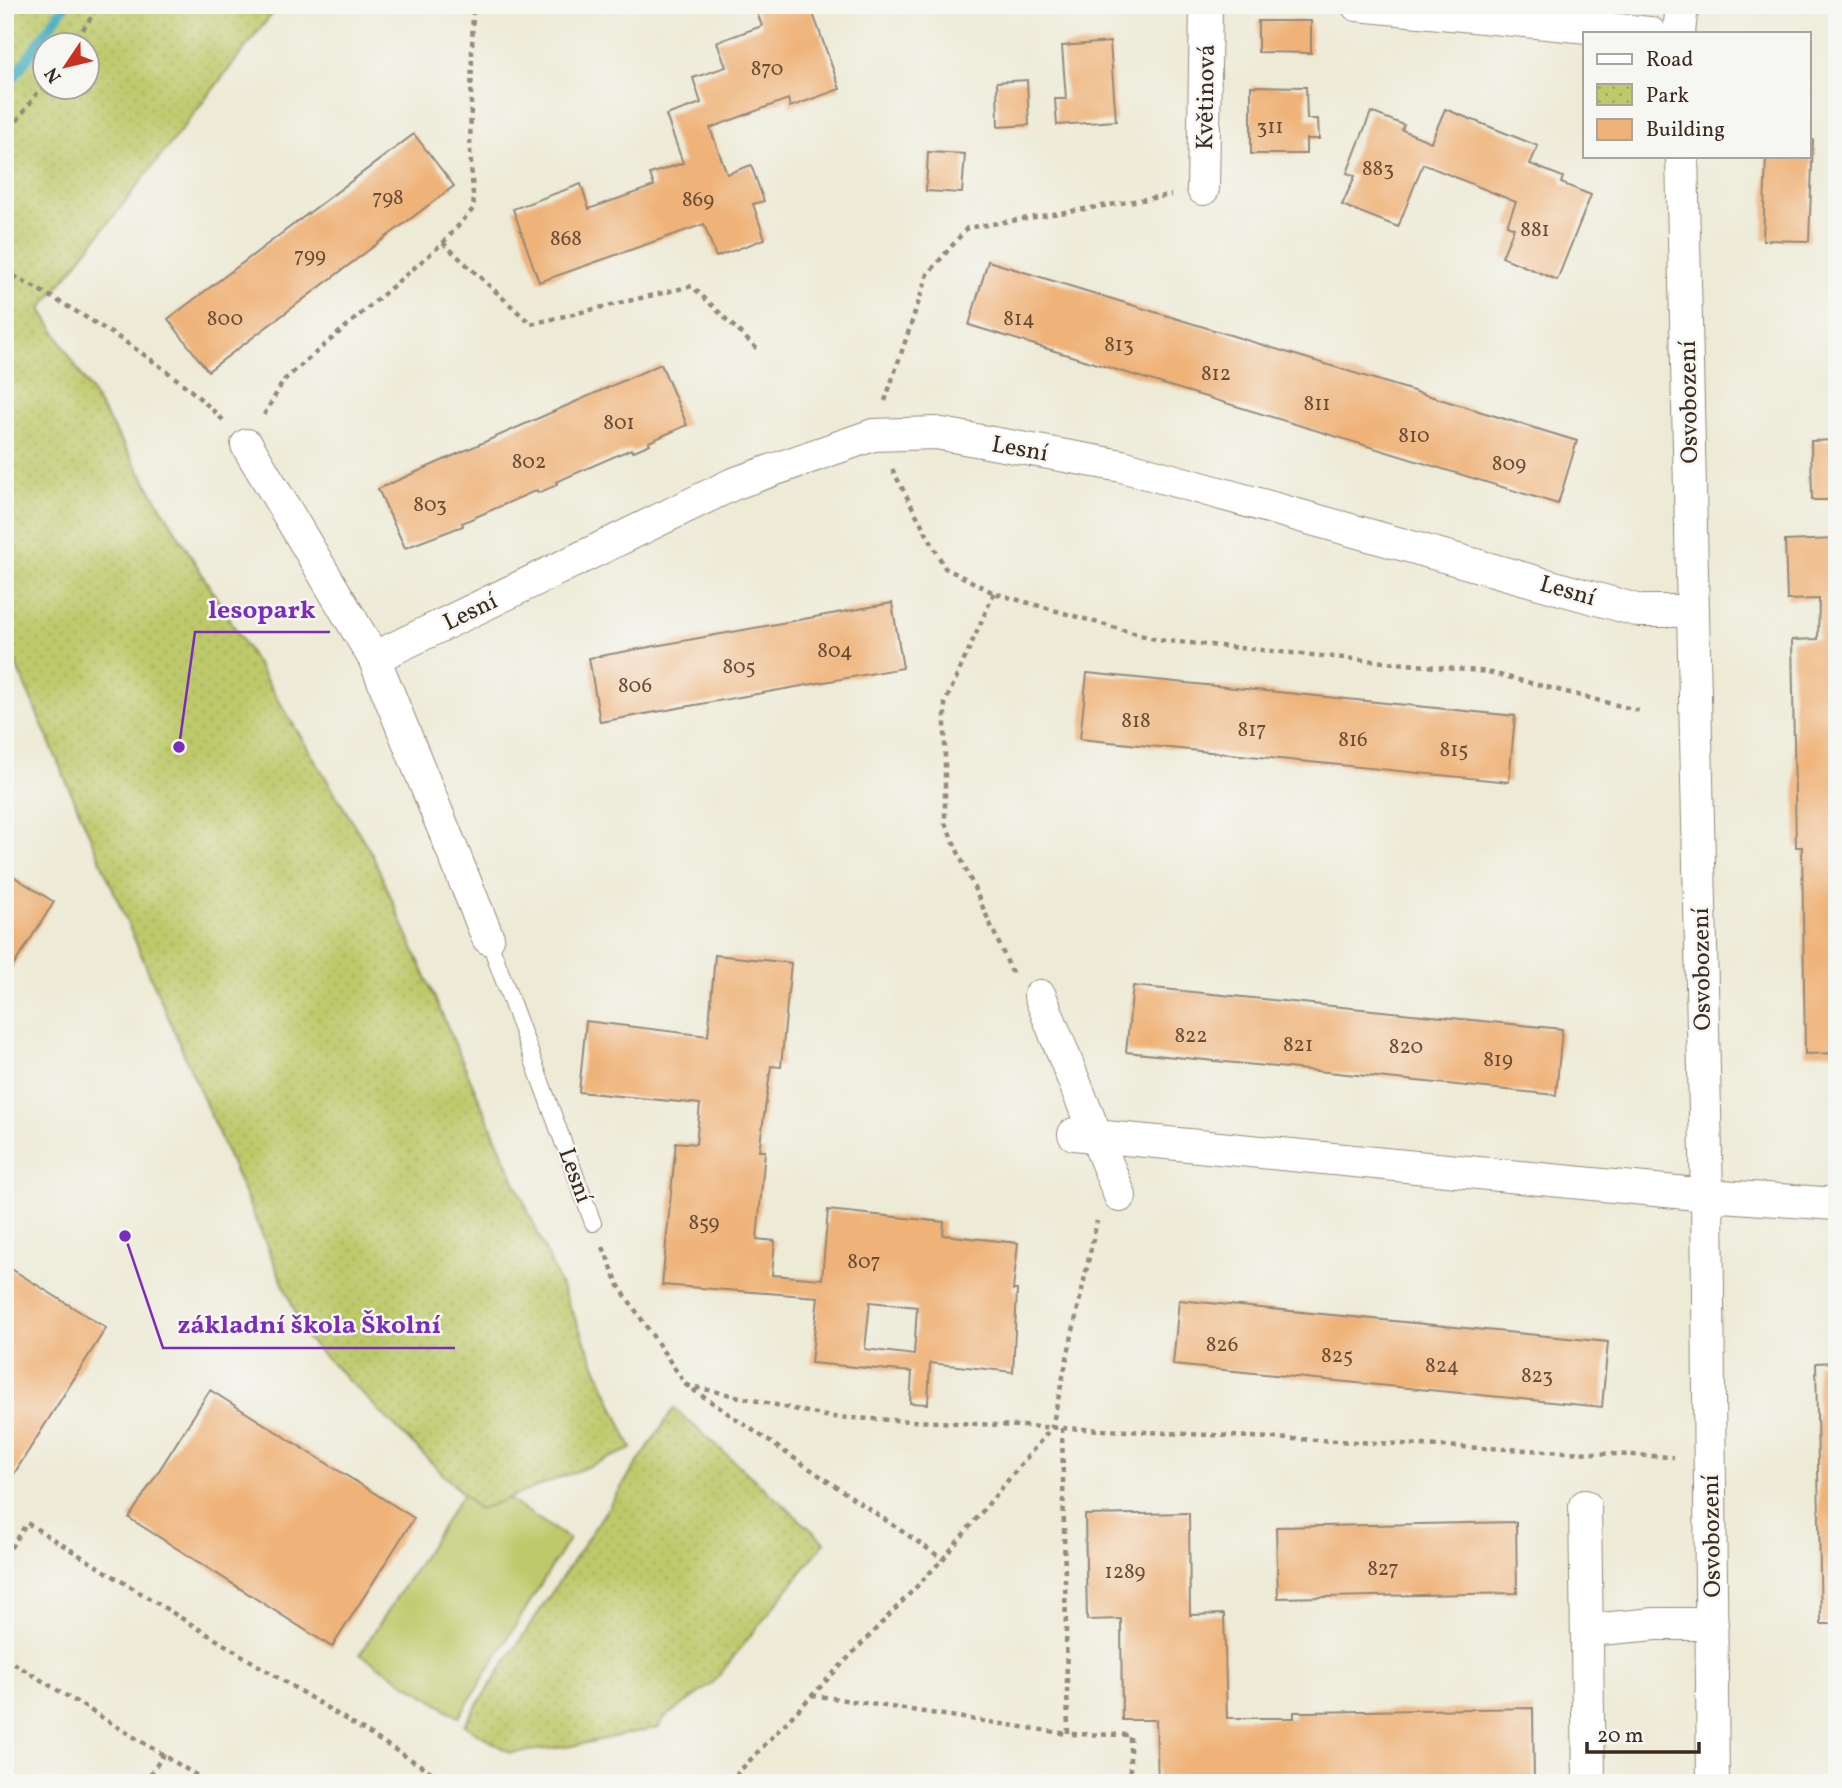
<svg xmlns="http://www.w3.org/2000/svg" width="1842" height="1788" font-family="Vollkorn,serif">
  <defs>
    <pattern id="park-dots" width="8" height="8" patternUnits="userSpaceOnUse" patternTransform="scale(1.75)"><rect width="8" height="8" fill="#bdc96a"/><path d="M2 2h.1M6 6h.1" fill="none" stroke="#a3ad5b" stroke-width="1.8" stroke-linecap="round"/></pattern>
  </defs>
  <rect width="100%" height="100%" fill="#f6f6f2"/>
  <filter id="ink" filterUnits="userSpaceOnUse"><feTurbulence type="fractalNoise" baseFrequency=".0143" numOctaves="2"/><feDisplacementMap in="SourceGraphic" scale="14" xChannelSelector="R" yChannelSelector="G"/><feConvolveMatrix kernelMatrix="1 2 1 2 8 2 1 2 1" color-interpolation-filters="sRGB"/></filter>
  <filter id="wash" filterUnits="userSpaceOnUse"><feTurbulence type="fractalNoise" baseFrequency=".00686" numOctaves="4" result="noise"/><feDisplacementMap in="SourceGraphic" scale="28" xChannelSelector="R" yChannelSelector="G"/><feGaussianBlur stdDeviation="1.57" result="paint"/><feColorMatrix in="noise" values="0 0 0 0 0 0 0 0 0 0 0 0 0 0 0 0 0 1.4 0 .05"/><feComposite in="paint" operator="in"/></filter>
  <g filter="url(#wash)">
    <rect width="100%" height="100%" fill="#edead6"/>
    <path fill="#bdc96a" stroke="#7c7a44" stroke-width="2" d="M 474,1477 L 569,1539 L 459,1717 L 360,1654 Z"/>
    <path fill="url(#park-dots)" stroke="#7c7a44" stroke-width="2" fill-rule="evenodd" d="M 5,5 L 279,5 L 41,309 L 372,854 L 632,1449 L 479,1510 L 307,1339 L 5,639 ZM 46,46 L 88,46 L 88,88 L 46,88 Z
      M 674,1408 L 825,1542 L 712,1684 L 663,1719 L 659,1727 L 573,1746 L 510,1753 L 464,1725 Z"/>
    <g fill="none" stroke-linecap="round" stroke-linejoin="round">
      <path stroke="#3eaabd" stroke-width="10" d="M 5,90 L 65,5"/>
    </g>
    <g id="blocks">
      <path fill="#efb379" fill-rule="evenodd" d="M 761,5 L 810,5 L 840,89 L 790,107 L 788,99 L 710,128 L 727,174 L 751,165 L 764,201 L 753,204 L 765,239 L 716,257 L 704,224 L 539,282 L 513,209 L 581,184 L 589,209 L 654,186 L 650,174 L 683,163 L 666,115 L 701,103 L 693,78 L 726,67 L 717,42 L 762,26 L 755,7 Z
        M 1258,21 L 1311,21 L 1311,53 L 1258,52 Z
        M 1110,42 L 1116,121 L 1057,125 L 1055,99 L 1066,99 L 1062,46 Z
        M 1027,80 L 1029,125 L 998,127 L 997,82 Z
        M 1251,86 L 1306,87 L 1307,119 L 1318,119 L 1319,139 L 1306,139 L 1306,154 L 1251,154 Z
        M 1445,109 L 1538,146 L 1530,164 L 1563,177 L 1561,183 L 1591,195 L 1557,280 L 1502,257 L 1514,228 L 1507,225 L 1516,202 L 1423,164 L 1398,227 L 1342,205 L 1355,176 L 1347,173 L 1371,112 L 1404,125 L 1402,130 L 1431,142 Z
        M 414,134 L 454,186 L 208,371 L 168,319 Z
        M 1809,140 L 1813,140 L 1809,241 L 1763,240 L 1766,156 L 1809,156 Z
        M 928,152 L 965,154 L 962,193 L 926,191 Z
        M 988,261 L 1577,441 L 1558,504 L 969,325 Z
        M 661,364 L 687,425 L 649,442 L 650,444 L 632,452 L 631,449 L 556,482 L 557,485 L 538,493 L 537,490 L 462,523 L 463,526 L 405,548 L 378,489 Z
        M 1837,440 L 1837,500 L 1812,500 L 1811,441 Z
        M 1837,539 L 1837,1053 L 1805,1054 L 1802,847 L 1796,847 L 1792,640 L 1818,639 L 1819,599 L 1787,600 L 1785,541 Z
        M 892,603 L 903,668 L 600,722 L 589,658 Z
        M 1087,673 L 1515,716 L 1509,782 L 1080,739 Z
        M 5,871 L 54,902 L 5,979 Z
        M 715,955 L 791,963 L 781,1067 L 771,1066 L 759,1151 L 765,1151 L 757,1239 L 775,1241 L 772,1275 L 822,1279 L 828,1210 L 944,1222 L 943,1235 L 1018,1243 L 1013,1290 L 1017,1290 L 1013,1372 L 930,1363 L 928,1404 L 910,1403 L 912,1372 L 811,1363 L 818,1297 L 662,1285 L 676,1142 L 696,1144 L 700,1104 L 579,1092 L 586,1021 L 708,1036 ZM 870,1302 L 917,1307 L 914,1355 L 865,1349 Z
        M 1133,986 L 1562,1029 L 1556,1095 L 1126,1052 Z
        M 5,1265 L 106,1328 L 5,1488 Z
        M 1179,1300 L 1608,1342 L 1602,1407 L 1173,1365 Z
        M 1837,1362 L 1837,1624 L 1821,1624 L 1816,1363 Z
        M 210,1390 L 414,1518 L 332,1647 L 129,1518 Z
        M 1189,1513 L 1190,1615 L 1224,1614 L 1227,1718 L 1294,1718 L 1294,1712 L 1307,1712 L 1533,1708 L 1534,1783 L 1158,1783 L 1156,1720 L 1122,1720 L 1121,1619 L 1087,1620 L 1085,1515 Z
        M 1516,1522 L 1517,1593 L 1278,1598 L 1276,1527 Z"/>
    </g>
  </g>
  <g filter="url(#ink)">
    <use href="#blocks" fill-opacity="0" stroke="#948a7a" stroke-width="2"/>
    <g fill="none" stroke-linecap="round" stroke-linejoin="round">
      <g stroke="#948a7a" stroke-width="18">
        <path id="lane" d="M 488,938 L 593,1223"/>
      </g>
      <g stroke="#948a7a" stroke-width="34">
        <path id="street" d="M 1357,5 L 1650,33
          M 1679,33 L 1682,5
          M 1682,156 L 1707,1195 L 1713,1783
          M 1203,189 L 1206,5
          M 247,445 L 374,658 L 488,938
          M 374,658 L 733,484 L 873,435 L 936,433 L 1122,466 L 1640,611 L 1693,611
          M 1040,996 L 1120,1196
          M 1074,1134 L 1707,1195 L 1837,1204
          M 1585,1506 L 1589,1783
          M 1589,1630 L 1655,1624 L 1712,1624"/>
      </g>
      <path stroke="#948a7a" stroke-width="4.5" stroke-dasharray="5 5" stroke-linecap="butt" d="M 71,46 L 100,5
        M 5,137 L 46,81
        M 443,243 L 474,208 L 470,150 L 473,5
        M 5,271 C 82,314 161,358 223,420
        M 885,401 L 928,274 L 967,228 L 1171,195
        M 264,415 L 284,380 L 443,243 L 531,324 L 692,286 L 757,349
        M 892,469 L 945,568 L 994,593 L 1158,640 L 1488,672 L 1640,711
        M 994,593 L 945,703 L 945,823 L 1014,977
        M 603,1247 L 619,1286 L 686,1385 L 943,1559
        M 686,1385 L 830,1417 L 1674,1457
        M 1062,1428 L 1068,1734 L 1130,1735 L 1130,1783
        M 5,1556 L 27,1523 L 449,1783
        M 5,1658 L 209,1783
        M 812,1695 L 1068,1734
        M 145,1783 L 164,1754
        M 728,1783 L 943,1559 L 1052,1427 L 1097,1221"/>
      <use href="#lane" stroke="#fff" stroke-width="16"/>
      <use href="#street" stroke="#fff" stroke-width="32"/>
    </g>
  </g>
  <g text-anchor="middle" stroke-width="5" stroke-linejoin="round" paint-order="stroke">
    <g font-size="21" fill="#684c35">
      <text x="767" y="75">870</text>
      <text x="1270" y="133">311</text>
      <text x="1378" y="175">883</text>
      <text x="388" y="204">798</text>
      <text x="698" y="206">869</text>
      <text x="1535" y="236">881</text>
      <text x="566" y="245">868</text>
      <text x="310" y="262">799</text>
      <text x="225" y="325">800</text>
      <text x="1019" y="325">814</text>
      <text x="1119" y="351">813</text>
      <text x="1216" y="380">812</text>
      <text x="1317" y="410">811</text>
      <text x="619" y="429">801</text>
      <text x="1414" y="442">810</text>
      <text x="529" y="468">802</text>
      <text x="1509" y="470">809</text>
      <text x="430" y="511">803</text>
      <text x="835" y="657">804</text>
      <text x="739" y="673">805</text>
      <text x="635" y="692">806</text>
      <text x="1136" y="727">818</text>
      <text x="1252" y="736">817</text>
      <text x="1353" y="746">816</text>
      <text x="1454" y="756">815</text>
      <text x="1191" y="1042">822</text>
      <text x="1298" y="1051">821</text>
      <text x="1406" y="1053">820</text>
      <text x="1498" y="1066">819</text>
      <text x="704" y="1229">859</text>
      <text x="864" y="1268">807</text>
      <text x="1222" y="1351">826</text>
      <text x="1337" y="1362">825</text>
      <text x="1442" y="1372">824</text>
      <text x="1537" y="1382">823</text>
      <text x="1383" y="1575">827</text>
      <text x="1125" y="1578">1289</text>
    </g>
    <g font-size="24" fill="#3b2a1e" stroke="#f6f6f2">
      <text transform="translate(1205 97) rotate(-89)" y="8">Květinová</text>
      <text transform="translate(1688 402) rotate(-91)" y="8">Osvobození</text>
      <text transform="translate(1020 448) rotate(10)" y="8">Lesní</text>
      <text transform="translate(1568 590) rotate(16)" y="8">Lesní</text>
      <text transform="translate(470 611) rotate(-26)" y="8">Lesní</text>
      <text transform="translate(1701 969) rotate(-91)" y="8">Osvobození</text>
      <text transform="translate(576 1175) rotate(70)" y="8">Lesní</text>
      <text transform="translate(1711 1536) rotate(-91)" y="8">Osvobození</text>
    </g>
  </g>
  <path fill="none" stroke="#7b2cbf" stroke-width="2.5" d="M179 747L195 632H330M125 1236L163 1348H455"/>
  <g fill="#7b2cbf" stroke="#f6f6f2" stroke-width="2.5">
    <circle cx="179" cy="747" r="7"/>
    <circle cx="125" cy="1236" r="7"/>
  </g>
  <g font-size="26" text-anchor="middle" font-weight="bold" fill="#7b2cbf" stroke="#f6f6f2" stroke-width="5" stroke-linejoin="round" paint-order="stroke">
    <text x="262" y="618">lesopark</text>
    <text x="309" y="1333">základní škola Školní</text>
  </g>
  <rect width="1842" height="1788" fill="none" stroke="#f6f6f2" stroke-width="28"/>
  <rect x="1583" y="32" width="228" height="126" fill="#f6f6f2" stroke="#aba49d" stroke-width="2"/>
  <rect x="1597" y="54" width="35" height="10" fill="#ffffff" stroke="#aba49d" stroke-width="2"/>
  <text x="1646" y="66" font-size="21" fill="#3b2a1e">Road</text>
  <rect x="1597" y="84" width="35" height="21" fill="url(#park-dots)" stroke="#aba49d" stroke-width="2"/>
  <text x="1646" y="102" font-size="21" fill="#3b2a1e">Park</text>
  <rect x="1597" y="119" width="35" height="21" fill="#efb379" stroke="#aba49d" stroke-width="2"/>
  <text x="1646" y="136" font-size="21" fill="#3b2a1e">Building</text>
  <g transform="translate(66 66) rotate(235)"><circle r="33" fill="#f6f6f2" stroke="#aba49d" stroke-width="2"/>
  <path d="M0-5L12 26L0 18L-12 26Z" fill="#c8321e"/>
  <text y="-10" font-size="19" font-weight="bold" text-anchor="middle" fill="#3b2a1e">N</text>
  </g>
  <path d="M1587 1742v10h112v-10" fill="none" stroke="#3b2a1e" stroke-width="3.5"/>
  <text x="1597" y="1742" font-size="21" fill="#3b2a1e" stroke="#f6f6f2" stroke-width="5" paint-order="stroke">20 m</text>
</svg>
